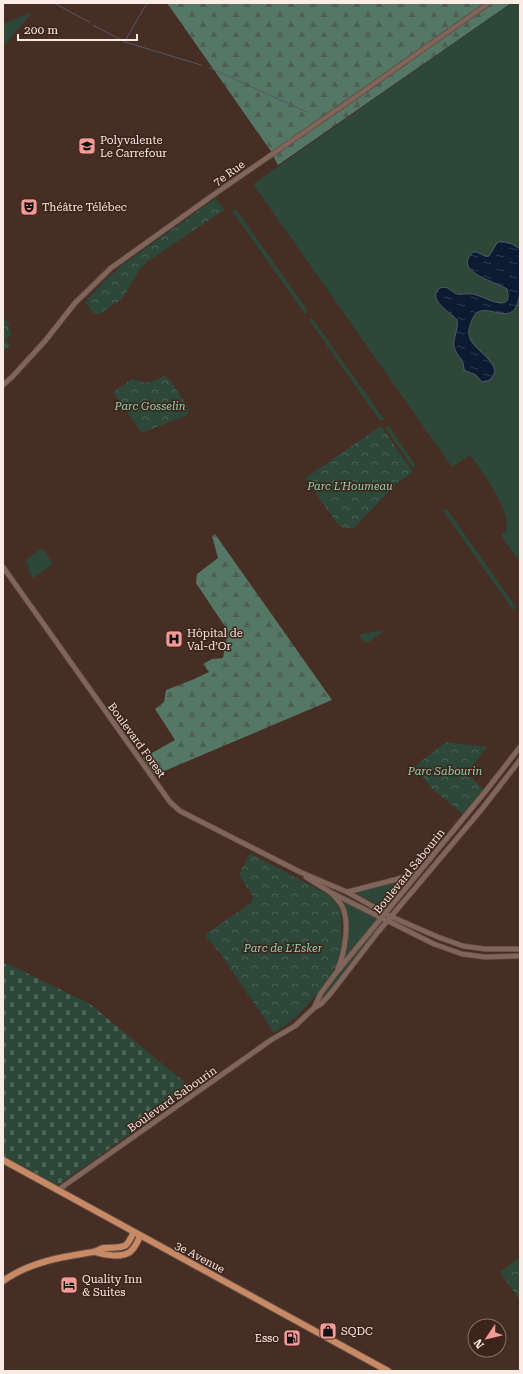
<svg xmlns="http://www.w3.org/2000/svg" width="523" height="1374" font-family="'Roboto Serif',serif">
  <defs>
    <pattern id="forest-firs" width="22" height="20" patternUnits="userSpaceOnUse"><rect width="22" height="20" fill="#547865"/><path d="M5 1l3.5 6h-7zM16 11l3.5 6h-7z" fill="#505f55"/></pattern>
    <pattern id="cemetery-stones" width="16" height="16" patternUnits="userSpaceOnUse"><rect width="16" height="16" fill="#2d4739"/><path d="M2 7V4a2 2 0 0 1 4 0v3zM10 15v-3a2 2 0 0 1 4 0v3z" fill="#4c6256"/></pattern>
    <pattern id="park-crowns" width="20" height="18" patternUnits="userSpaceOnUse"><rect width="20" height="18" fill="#2d4739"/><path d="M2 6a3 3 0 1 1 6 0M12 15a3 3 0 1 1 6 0" fill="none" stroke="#4c6256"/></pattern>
    <pattern id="water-ripples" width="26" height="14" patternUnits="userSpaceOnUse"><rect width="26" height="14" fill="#0c1a32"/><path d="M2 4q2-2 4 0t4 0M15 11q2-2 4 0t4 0" fill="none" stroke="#303b50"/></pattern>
  </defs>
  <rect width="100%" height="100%" fill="#462e24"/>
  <path fill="#2d4739" d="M 511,3 L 520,3 L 520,563 L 501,535 L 507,530 C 509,506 484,475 470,455 L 452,467 L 253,184 Z
    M 30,13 L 31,14 L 3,47 L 3,24 Z
    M 236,209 L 308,311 L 305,314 L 232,211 Z
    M 312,318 L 384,419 L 380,421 L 309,320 Z
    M 388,425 L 416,466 L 413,468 L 385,428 Z
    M 444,509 L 447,509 L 516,607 L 513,610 L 443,511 Z
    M 42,548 L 53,564 L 33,578 L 27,569 L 30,568 L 25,561 Z
    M 383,630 L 383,632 L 367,643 L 363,641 L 359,636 L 361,634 Z
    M 407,879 L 408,879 L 385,908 L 357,894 L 358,892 Z
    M 344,902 L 377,919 L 343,960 L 345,909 Z
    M 382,921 L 376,934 L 320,1004 L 319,1002 L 323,997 L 325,991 Z"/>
  <path fill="url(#forest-firs)" d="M 167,3 L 511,3 L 278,165 L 270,150 Z
    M 215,534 L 332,700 L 155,775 L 143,758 L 175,740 L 155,709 L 164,702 L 166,690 L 192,680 L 209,672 L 203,664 L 212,659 L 223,658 L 228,631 L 196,583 L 197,574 L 218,558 L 212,536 Z"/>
  <path fill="url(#cemetery-stones)" d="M 6,963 L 90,1004 L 193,1089 L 57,1186 L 3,1156 L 3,965 Z"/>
  <path fill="url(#park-crowns)" d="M 216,198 L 224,210 L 147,262 L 140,269 L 123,298 L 100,314 L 94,314 L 86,303 L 87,300 L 106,279 L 125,263 Z
    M 3,316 L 10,325 L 8,327 L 12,334 L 6,339 L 10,346 L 3,351 Z
    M 164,376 L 169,379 L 189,408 L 187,415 L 142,433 L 113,392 L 132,379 C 147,384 150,383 164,376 Z
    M 381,426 L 413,472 L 396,484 L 354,528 L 343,528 L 336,522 L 305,478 Z
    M 446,742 L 487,747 L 467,773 L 483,789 L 463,814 L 432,789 L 415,766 Z
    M 250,853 L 329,895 L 338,906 L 341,914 L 342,948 L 330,980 L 295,1018 L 274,1033 L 220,953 L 207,938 L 206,934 L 252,902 L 253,896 L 239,875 Z
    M 520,1257 L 520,1301 L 500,1272 Z"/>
  <path fill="url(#water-ripples)" stroke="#545968" d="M 501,241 L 512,244 L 520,249 C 520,265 523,297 515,309 C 504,323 480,298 472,320 C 470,325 468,330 469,335 C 471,349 493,356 495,372 L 490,380 L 482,382 L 476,375 L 464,370 C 464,367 463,363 462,360 C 458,355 455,352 454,346 C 453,337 459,329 457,320 C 451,312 426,300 440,288 C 448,285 451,292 457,294 C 462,295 468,293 473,294 C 484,296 514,316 507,289 C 497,282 452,272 473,252 C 480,251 483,258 489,256 L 497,243 Z"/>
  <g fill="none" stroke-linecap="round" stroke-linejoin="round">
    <path stroke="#545968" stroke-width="1" d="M 54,3 L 89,22
      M 93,25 L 125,42 L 201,65
      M 125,41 L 147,3
      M 210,68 L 307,112"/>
    <g stroke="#624d45" stroke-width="6">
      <path id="minor" d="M 3,385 L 12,377 L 45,341 L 75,303 L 111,268 L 216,193 L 348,102 L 489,3
        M 3,567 L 170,802 L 180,811 L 300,872 L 347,892 L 392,917 L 438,937 L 463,946 L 485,949 L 520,949
        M 306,877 L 330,892 L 434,944 L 462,954 L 485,957 L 520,956
        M 347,892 L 394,880 L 419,872
        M 331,893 C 335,897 339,901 342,906 C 350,922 345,952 338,968
        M 314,1008 L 321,993 L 336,973 L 485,792 L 520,747
        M 58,1190 L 271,1040 L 295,1026 L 314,1008 L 321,1004 L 331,993 L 378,932 L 481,810 L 520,760"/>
    </g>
    <g stroke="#624d45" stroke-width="8">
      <path id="major" d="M 3,1160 L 388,1371
        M 95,1252 C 104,1255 121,1258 130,1252 C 135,1248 138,1241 140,1236
        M 3,1281 C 30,1262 61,1257 93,1252 C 97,1251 100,1249 104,1248 C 111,1247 120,1249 126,1245 C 129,1242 132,1236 134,1232"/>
    </g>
    <use href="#minor" stroke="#80655a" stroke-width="4.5"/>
    <use href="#major" stroke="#c88a65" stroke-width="6"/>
  </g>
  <defs>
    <g id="school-square" transform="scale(0.9)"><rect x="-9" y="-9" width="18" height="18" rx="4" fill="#f59b96" stroke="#3c241b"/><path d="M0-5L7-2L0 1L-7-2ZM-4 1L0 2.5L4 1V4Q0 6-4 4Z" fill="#111"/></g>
    <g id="theatre-square" transform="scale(0.9)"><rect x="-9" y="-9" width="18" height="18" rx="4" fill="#f59b96" stroke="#3c241b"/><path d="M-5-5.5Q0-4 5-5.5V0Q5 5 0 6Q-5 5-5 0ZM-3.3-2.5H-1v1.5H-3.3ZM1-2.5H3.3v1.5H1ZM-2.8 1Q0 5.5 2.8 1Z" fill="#111"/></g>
    <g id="hospital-square" transform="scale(0.9)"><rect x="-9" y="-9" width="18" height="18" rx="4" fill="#f59b96" stroke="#3c241b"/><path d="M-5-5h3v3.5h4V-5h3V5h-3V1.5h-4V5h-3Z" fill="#111"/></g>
    <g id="hotel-square" transform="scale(0.9)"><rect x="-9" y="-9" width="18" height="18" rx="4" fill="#f59b96" stroke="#3c241b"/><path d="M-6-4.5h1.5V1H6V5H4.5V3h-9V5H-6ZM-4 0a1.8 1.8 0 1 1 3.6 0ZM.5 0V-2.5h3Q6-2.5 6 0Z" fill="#111"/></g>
    <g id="shop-square" transform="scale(0.9)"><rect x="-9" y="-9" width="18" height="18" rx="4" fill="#f59b96" stroke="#3c241b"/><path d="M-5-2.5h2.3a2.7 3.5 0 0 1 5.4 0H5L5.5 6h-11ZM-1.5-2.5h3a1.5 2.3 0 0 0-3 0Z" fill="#111"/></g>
    <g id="fuel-square" transform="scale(0.9)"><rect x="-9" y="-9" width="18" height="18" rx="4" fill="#f59b96" stroke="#3c241b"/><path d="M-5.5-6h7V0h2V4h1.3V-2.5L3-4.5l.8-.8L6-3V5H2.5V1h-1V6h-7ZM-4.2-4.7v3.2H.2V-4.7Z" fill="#111"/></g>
  </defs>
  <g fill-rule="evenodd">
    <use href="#school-square" x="87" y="146"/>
    <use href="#theatre-square" x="29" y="207"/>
    <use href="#hospital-square" x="174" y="639"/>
    <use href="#hotel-square" x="69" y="1285"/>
    <use href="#shop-square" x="328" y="1331"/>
    <use href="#fuel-square" x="292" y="1338"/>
  </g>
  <g text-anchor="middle" stroke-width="3" stroke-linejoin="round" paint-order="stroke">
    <g font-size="11" fill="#fbebe5" stroke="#3c241b" text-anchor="start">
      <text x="100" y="144">Polyvalente<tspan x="100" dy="13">Le Carrefour</tspan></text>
      <text x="42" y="211">Théâtre Télébec</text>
      <text x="187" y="637">Hôpital de<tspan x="187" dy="13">Val-d’Or</tspan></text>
      <text x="82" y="1283">Quality Inn<tspan x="82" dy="13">&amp; Suites</tspan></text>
      <text x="341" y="1335">SQDC</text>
      <text x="279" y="1342" text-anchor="end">Esso</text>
    </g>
    <g font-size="11" fill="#fbebe5" stroke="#3c241b">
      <text transform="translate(229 173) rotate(-35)" y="4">7e Rue</text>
      <text transform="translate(137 740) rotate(54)" y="4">Boulevard Forest</text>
      <text transform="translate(409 871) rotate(-51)" y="4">Boulevard Sabourin</text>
      <text transform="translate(172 1099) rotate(-35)" y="4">Boulevard Sabourin</text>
      <text transform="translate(200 1257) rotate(28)" y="4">3e Avenue</text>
    </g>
    <g font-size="11" font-style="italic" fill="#93d3b1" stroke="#3c241b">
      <text x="150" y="410">Parc Gosselin</text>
      <text x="350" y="490">Parc L'Houmeau</text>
      <text x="445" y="775">Parc Sabourin</text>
      <text x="283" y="952">Parc de L'Esker</text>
    </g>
  </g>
  <rect width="523" height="1374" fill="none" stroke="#fbebe5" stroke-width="8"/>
  <g transform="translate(487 1338) rotate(235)"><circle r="19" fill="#3c241b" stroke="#88746c"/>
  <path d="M0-3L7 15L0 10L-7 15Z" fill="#f59b96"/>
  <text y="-6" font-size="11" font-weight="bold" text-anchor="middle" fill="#fbebe5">N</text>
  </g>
  <path d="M18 34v6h119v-6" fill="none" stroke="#fbebe5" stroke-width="2"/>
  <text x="24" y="34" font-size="12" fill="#fbebe5" stroke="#3c241b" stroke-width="3" paint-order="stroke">200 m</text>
</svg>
